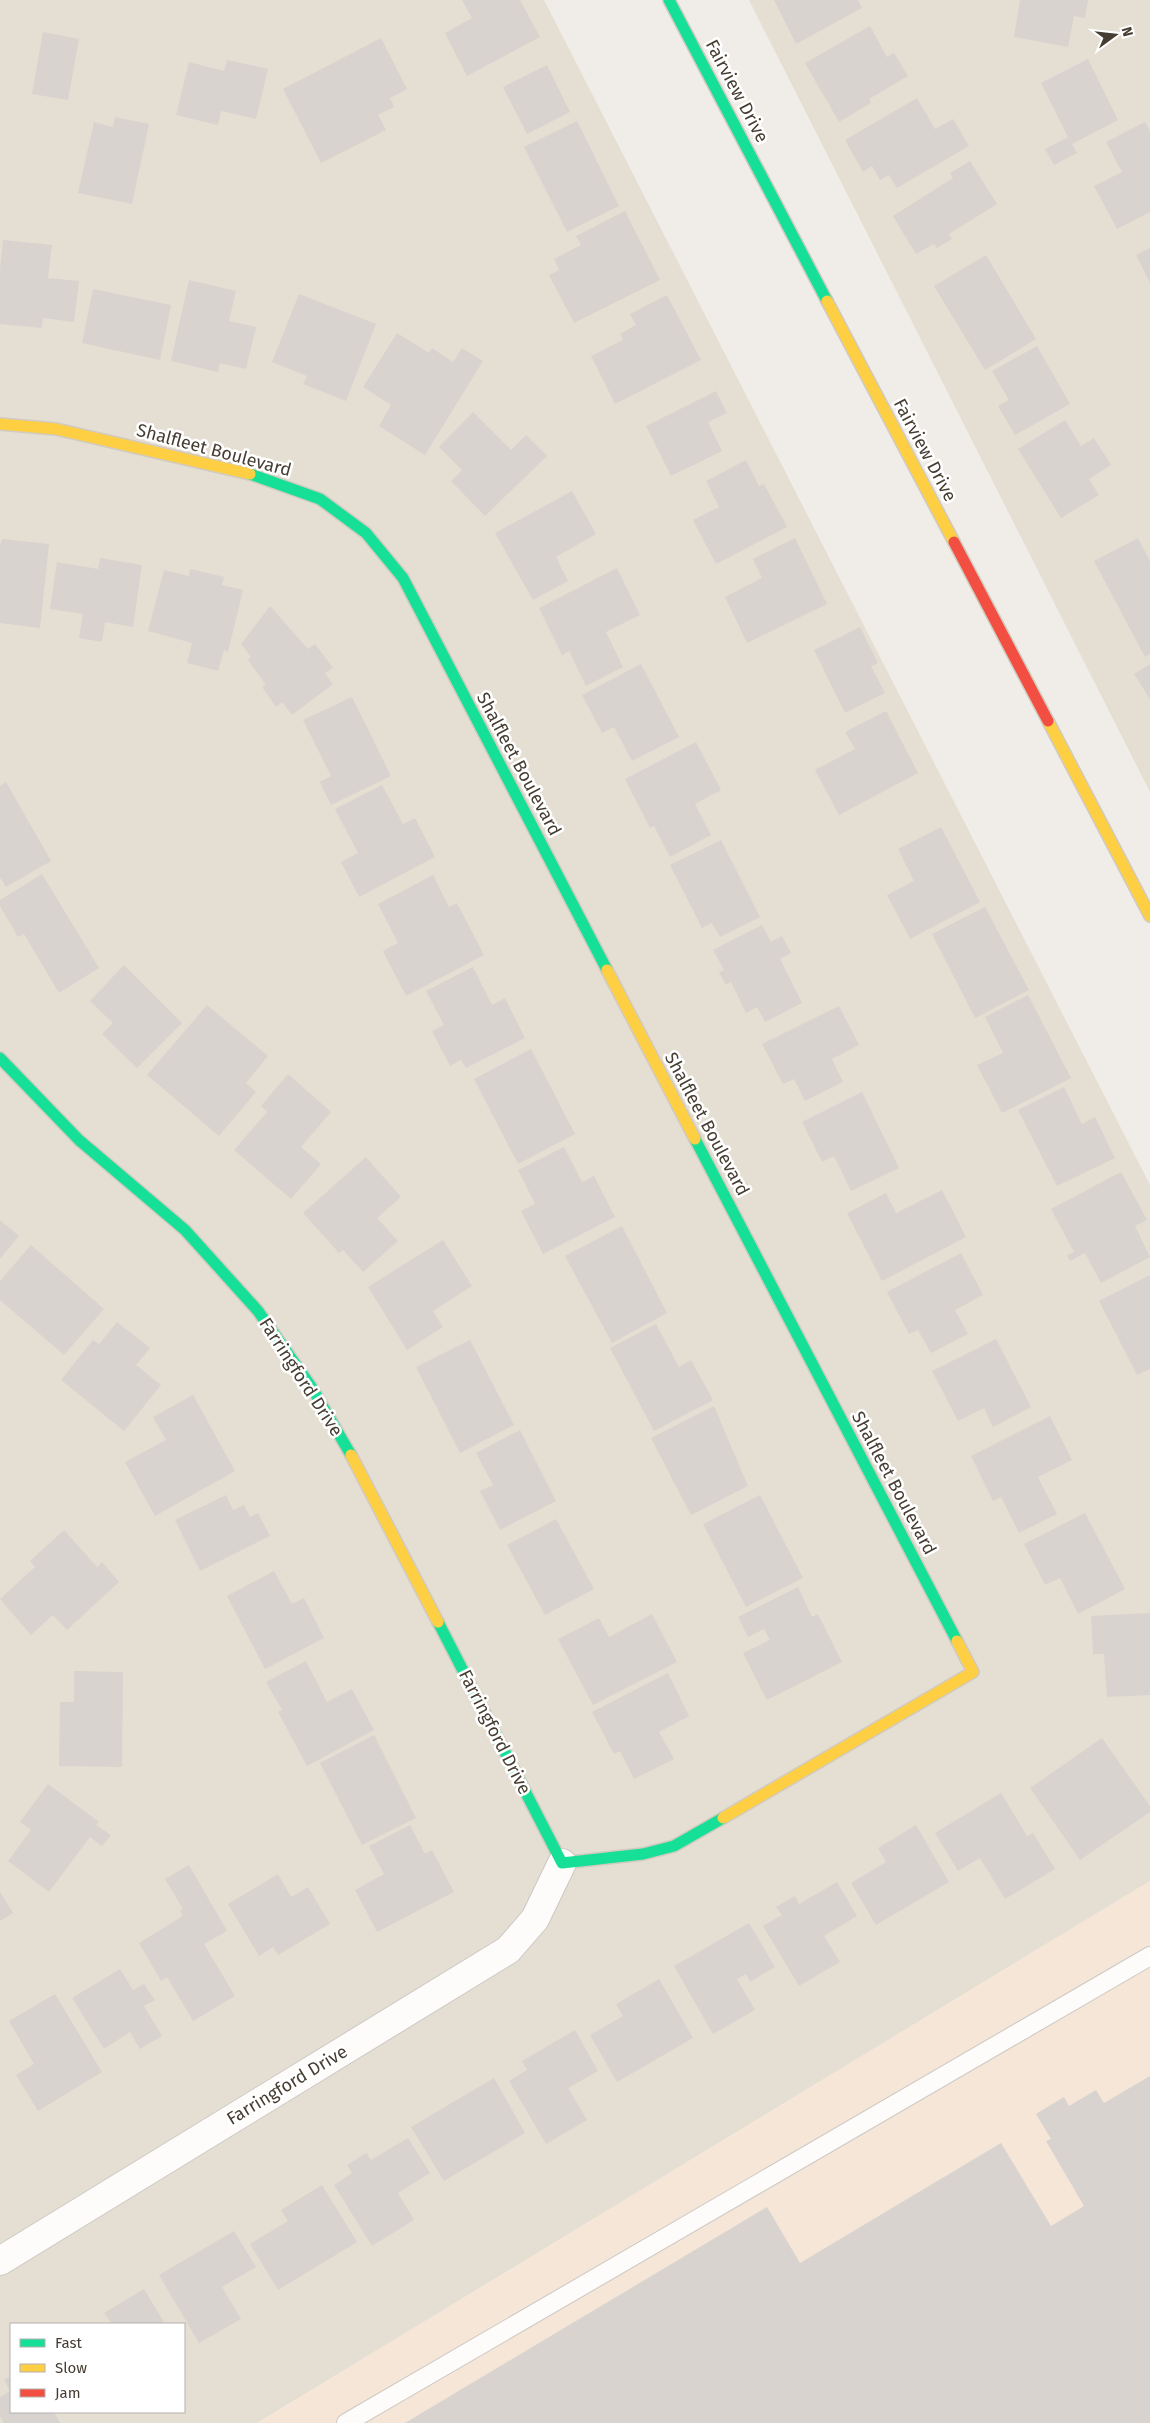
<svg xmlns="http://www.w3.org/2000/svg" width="1150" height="2423" font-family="'Fira Sans',sans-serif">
  <rect width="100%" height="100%" fill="#f0ece7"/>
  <path fill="#e5ded3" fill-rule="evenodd" d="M 0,0 L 544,0 L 1150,1185 L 1150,1881 L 257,2423 L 0,2423 ZM 11,2324 L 184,2324 L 184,2412 L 11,2412 Z
    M 749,0 L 1150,0 L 1150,792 Z"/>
  <path fill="#f5e6d7" d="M 1150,1881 L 1150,2423 L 257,2423 Z"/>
  <path fill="#d8d3ce" d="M 462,0 L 520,0 L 540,37 L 467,76 L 445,33 L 472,18 Z
    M 774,0 L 858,0 L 862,8 L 796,44 Z
    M 1020,0 L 1088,0 L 1085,18 L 1074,16 L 1068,47 L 1014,37 Z
    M 870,26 L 887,57 L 894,53 L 908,76 L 869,99 L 871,103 L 839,122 L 805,63 Z
    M 43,32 L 79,39 L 68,100 L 32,94 Z
    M 381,38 L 407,89 L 390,98 L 394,107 L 378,115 L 386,130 L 321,163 L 283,89 Z
    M 1088,59 L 1118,120 L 1072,144 L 1077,153 L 1054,165 L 1045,149 L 1068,137 L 1041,83 Z
    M 227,60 L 268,69 L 256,119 L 221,111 L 218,125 L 176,115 L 189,62 L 224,71 Z
    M 547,65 L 570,112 L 527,134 L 503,87 Z
    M 917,98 L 935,129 L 953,119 L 969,146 L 897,188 L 889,175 L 880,180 L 872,166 L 863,172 L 845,140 Z
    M 115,117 L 149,124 L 132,204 L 78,193 L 94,122 L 113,127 Z
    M 577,121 L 619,206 L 567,232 L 524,147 Z
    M 1145,122 L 1150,131 L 1150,212 L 1117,229 L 1094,186 L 1122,172 L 1106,142 Z
    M 970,161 L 997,204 L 949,234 L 952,239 L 937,248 L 934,244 L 916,254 L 893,216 L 953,178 L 950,173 Z
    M 625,211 L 660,280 L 574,323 L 549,275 L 559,270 L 554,259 L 581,245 L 576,236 Z
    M 3,240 L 52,245 L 48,278 L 79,281 L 74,322 L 43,318 L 42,328 L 0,324 L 0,269 Z
    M 1150,248 L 1150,283 L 1136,255 Z
    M 986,255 L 1036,339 L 985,370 L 934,286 Z
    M 189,280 L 236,291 L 229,321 L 256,327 L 246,369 L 220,363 L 218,372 L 171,361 Z
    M 93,289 L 171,305 L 160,360 L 82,343 Z
    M 299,294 L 376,324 L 346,401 L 303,384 L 307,376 L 272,362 Z
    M 667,295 L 701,360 L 615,404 L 591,356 L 623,340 L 620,334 L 636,325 L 630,314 Z
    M 397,333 L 429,353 L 432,348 L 453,362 L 462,348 L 483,361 L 425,455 L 379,426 L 391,405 L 363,387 Z
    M 1037,346 L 1070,404 L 1015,435 L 998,406 L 1009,400 L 992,371 Z
    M 716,391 L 727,413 L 708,422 L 722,451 L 671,476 L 646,426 Z
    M 473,412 L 511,450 L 526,435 L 547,456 L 485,516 L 451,481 L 462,470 L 439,447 Z
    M 1065,420 L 1081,446 L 1094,438 L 1111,465 L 1089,479 L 1099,495 L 1061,518 L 1018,449 Z
    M 746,460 L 759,486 L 764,484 L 787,527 L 716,564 L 693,520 L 719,507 L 706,481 Z
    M 572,491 L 596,534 L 556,557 L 568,581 L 533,600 L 495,533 Z
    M 795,538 L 827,604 L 747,643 L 725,597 L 762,578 L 753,559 Z
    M 1138,538 L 1150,561 L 1150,654 L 1145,657 L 1094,561 Z
    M 2,539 L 49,544 L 40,628 L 0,623 L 0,547 Z
    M 100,558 L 142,565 L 133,627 L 105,622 L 102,642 L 79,638 L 83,614 L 50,609 L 57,562 L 98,569 Z
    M 617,568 L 640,615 L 606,632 L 623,667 L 586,686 L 569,651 L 562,655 L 539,608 Z
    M 190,569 L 224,577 L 222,585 L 243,590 L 228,652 L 224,650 L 218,671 L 187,663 L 192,643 L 148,631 L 164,570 L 189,576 Z
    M 270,606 L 308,649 L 315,644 L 333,668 L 325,673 L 333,684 L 292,715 L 282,702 L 276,707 L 262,687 L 266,685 L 248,660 L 251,657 L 241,644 Z
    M 860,627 L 878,663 L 871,666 L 885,693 L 845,713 L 814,650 Z
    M 641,664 L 679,737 L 632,761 L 614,727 L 602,733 L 582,695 Z
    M 1150,664 L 1150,699 L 1134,674 Z
    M 352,697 L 391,776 L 331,805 L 320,782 L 331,776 L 303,720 Z
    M 886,711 L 918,773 L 839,815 L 815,770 L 855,749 L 845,732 Z
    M 696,742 L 721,790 L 695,804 L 711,835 L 670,857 L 654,826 L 650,828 L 625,779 Z
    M 6,782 L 51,861 L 6,887 L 0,877 L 0,786 Z
    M 382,785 L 403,824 L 415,818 L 435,857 L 359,897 L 341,862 L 358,853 L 335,809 Z
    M 941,827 L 980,902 L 910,939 L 887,895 L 914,881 L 898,849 Z
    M 721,840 L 760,917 L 720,937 L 712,923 L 702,928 L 670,865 Z
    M 42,874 L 99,968 L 59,993 L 24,934 L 18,937 L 0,906 L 0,900 Z
    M 433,875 L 449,907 L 457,903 L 484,955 L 406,996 L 383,951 L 398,943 L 378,904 Z
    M 985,907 L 1029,990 L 975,1018 L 932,934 Z
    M 762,925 L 771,942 L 782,936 L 791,953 L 780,959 L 802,1003 L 765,1022 L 757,1007 L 746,1013 L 731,982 L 726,985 L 719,972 L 724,970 L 713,950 Z
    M 124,965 L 182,1023 L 137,1068 L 102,1034 L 113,1023 L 90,1001 Z
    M 473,967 L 492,1005 L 505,998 L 525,1038 L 466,1068 L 461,1060 L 450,1066 L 432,1031 L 444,1025 L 426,991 Z
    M 1028,995 L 1071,1078 L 1002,1113 L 977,1065 L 1003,1053 L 985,1017 Z
    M 207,1005 L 268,1056 L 246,1083 L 256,1092 L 219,1136 L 147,1075 Z
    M 839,1006 L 859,1045 L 832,1059 L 843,1082 L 805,1101 L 794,1079 L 783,1084 L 762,1044 Z
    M 531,1049 L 575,1134 L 518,1164 L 474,1079 Z
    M 288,1074 L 331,1112 L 301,1147 L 321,1164 L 291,1199 L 234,1150 L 267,1112 L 261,1106 Z
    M 1064,1087 L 1082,1124 L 1095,1117 L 1115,1158 L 1057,1186 L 1018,1110 Z
    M 862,1092 L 899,1168 L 851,1191 L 834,1156 L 822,1162 L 802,1122 Z
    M 564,1147 L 582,1182 L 594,1176 L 615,1217 L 543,1254 L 521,1211 L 535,1204 L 518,1170 Z
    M 366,1157 L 401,1197 L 377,1218 L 398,1241 L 363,1272 L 343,1250 L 339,1253 L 303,1213 Z
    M 1121,1172 L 1147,1220 L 1135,1226 L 1150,1257 L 1101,1283 L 1085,1253 L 1070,1261 L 1067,1255 L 1074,1252 L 1051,1209 Z
    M 942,1190 L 966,1237 L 882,1281 L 847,1213 L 886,1193 L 896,1213 Z
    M 0,1220 L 19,1236 L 0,1259 Z
    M 622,1226 L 667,1313 L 612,1343 L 565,1256 Z
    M 443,1240 L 472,1286 L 433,1311 L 443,1327 L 407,1350 L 368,1287 Z
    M 31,1245 L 104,1309 L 64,1355 L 0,1300 L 0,1281 Z
    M 961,1253 L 983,1295 L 955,1310 L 968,1334 L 931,1353 L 918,1330 L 909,1334 L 887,1292 Z
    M 1150,1275 L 1150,1369 L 1137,1375 L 1099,1301 Z
    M 117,1322 L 150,1348 L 136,1365 L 161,1385 L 124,1431 L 61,1380 L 93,1340 L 99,1344 Z
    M 656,1324 L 679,1367 L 691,1360 L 713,1400 L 654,1431 L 610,1348 Z
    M 996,1339 L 1031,1407 L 993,1427 L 984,1408 L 958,1421 L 932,1371 Z
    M 470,1340 L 514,1425 L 460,1453 L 416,1367 Z
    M 193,1395 L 235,1471 L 155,1516 L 125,1462 L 166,1440 L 153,1417 Z
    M 714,1406 L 748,1486 L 691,1515 L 651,1438 Z
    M 1050,1416 L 1072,1460 L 1038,1477 L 1057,1514 L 1019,1533 L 1001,1497 L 993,1501 L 971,1456 Z
    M 520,1430 L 556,1501 L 500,1530 L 480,1491 L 493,1485 L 476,1453 Z
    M 226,1495 L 233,1510 L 244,1505 L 250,1517 L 258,1513 L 270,1536 L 200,1571 L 175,1520 Z
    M 760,1495 L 803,1578 L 746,1607 L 703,1524 Z
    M 1085,1513 L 1125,1589 L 1078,1614 L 1060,1578 L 1045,1585 L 1024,1544 Z
    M 556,1519 L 594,1589 L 545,1615 L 507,1545 Z
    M 64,1530 L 97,1567 L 102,1562 L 119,1582 L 67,1630 L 53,1615 L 31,1635 L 0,1599 L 35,1567 L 30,1561 Z
    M 274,1571 L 292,1604 L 304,1598 L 324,1638 L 265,1669 L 227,1596 Z
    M 798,1587 L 812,1617 L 818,1614 L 842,1662 L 767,1700 L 743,1653 L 770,1640 L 764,1629 L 748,1637 L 738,1617 Z
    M 1150,1613 L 1150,1695 L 1107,1697 L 1104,1654 L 1093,1654 L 1091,1616 Z
    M 652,1614 L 677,1662 L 593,1705 L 558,1639 L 599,1618 L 609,1637 Z
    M 306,1661 L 327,1702 L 352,1689 L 374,1730 L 307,1766 L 278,1712 L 282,1710 L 266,1682 Z
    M 74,1671 L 123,1672 L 122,1767 L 59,1766 L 60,1702 L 74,1702 Z
    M 668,1673 L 689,1716 L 659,1732 L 674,1759 L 634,1779 L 620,1751 L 614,1754 L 592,1712 Z
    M 374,1735 L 416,1818 L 362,1845 L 320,1763 Z
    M 1102,1738 L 1150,1806 L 1150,1812 L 1080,1860 L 1030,1788 Z
    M 48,1784 L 99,1822 L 96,1825 L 111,1835 L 102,1846 L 90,1837 L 49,1892 L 8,1861 L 31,1830 L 20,1822 Z
    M 1001,1793 L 1027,1836 L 1033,1833 L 1055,1869 L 1005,1899 L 980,1858 L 958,1871 L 935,1833 Z
    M 410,1825 L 425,1854 L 432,1850 L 454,1892 L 377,1932 L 355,1890 L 384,1874 L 369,1846 Z
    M 916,1825 L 949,1882 L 876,1925 L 851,1883 L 886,1862 L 878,1848 Z
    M 189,1865 L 227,1931 L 204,1944 L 235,1996 L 193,2021 L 167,1977 L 161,1981 L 139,1943 L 183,1916 L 180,1911 L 183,1909 L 165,1879 Z
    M 278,1874 L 291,1897 L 308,1887 L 330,1924 L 278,1955 L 273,1947 L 259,1956 L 228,1904 Z
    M 837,1882 L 857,1916 L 824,1936 L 840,1962 L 799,1986 L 763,1926 L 782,1915 L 776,1907 L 795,1896 L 799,1904 Z
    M 0,1892 L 13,1913 L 0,1921 Z
    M 749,1923 L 775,1967 L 750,1982 L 746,1974 L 737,1979 L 755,2010 L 713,2034 L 674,1966 Z
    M 120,1969 L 133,1990 L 144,1984 L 155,2000 L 144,2006 L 162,2036 L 140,2049 L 130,2032 L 104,2049 L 72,1998 Z
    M 659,1979 L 693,2038 L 617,2082 L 590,2035 L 623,2016 L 616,2004 Z
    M 55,1994 L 102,2072 L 38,2111 L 16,2075 L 34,2064 L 9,2021 Z
    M 575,2030 L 598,2071 L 568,2088 L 587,2120 L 546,2144 L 509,2081 L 527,2070 L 522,2061 Z
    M 1150,2076 L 1150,2423 L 405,2423 L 767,2207 L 800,2263 L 1001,2143 L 1051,2226 L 1084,2206 L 1046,2141 L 1051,2139 L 1036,2114 L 1064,2097 L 1069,2106 L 1096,2090 L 1104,2103 Z
    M 494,2078 L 525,2133 L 444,2181 L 411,2127 Z
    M 408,2138 L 430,2173 L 398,2193 L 414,2220 L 372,2246 L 334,2185 L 352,2173 L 347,2165 L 366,2153 L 371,2160 Z
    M 322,2185 L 357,2242 L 278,2290 L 250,2244 L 288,2221 L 281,2210 Z
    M 234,2231 L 256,2267 L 222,2287 L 241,2319 L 199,2343 L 159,2275 Z
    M 144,2289 L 165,2324 L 112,2324 L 104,2313 Z
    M 11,2376 L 11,2412 L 54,2412 L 60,2423 L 4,2423 L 0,2416 L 0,2397 L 10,2391 L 4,2380 Z"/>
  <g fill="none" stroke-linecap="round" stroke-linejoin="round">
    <g stroke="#ccc8c3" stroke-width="20">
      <path id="lane" d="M 346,2423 L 1150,1956"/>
    </g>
    <g stroke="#ccc8c3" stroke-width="30">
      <path id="street" d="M 0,2261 L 508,1950 L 535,1919 L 562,1863"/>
    </g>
    <g stroke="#d1cabe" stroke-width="14">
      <path id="fast" d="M 669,0 L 827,301
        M 250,474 L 320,499 L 366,533 L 403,578 L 607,970
        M 0,1058 L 79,1140 L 185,1230 L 258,1311 L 312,1388 L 351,1455
        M 695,1139 L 957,1641
        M 438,1622 L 562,1863 L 643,1854 L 674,1846 L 723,1818"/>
    </g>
    <g stroke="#d1cabe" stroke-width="14">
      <path id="slow" d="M 827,301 L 954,542
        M 0,424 L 56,429 L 250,474
        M 1048,721 L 1150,916
        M 607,970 L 695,1139
        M 351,1455 L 438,1622
        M 723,1818 L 973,1672 L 957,1641"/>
    </g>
    <g stroke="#d1cabe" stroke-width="14">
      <path id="jam" d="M 954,542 L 1048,721"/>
    </g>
    <use href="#lane" stroke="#fdfcfb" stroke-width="18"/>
    <use href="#street" stroke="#fdfcfb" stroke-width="28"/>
    <use href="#fast" stroke="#16e098" stroke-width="11"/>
    <use href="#slow" stroke="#ffcf43" stroke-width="11"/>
    <use href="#jam" stroke="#f24e42" stroke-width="11"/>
  </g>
  <g text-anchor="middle" stroke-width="5" stroke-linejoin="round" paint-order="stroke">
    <g font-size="18" fill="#463d32" stroke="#fff">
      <text transform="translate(737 91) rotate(62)" y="6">Fairview Drive</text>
      <text transform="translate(214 450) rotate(15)" y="6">Shalfleet Boulevard</text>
      <text transform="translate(925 450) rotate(62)" y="6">Fairview Drive</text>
      <text transform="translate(519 764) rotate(62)" y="6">Shalfleet Boulevard</text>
      <text transform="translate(707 1124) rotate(62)" y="6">Shalfleet Boulevard</text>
      <text transform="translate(301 1377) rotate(57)" y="6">Farringford Drive</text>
      <text transform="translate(894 1483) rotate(62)" y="6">Shalfleet Boulevard</text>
      <text transform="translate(495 1732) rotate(63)" y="6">Farringford Drive</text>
      <text transform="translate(287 2085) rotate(-31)" y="6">Farringford Drive</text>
    </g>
  </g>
  <rect x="10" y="2323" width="175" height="90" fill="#ffffff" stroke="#b5b1ad"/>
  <rect x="20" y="2339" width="25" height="8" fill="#16e098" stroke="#b5b1ad"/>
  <text x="55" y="2348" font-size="15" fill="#463d32">Fast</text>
  <rect x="20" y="2364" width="25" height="8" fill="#ffcf43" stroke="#b5b1ad"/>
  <text x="55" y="2373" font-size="15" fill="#463d32">Slow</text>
  <rect x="20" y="2389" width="25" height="8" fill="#f24e42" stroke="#b5b1ad"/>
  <text x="55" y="2398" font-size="15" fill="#463d32">Jam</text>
  <g transform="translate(1115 35) rotate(75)" stroke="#ffffff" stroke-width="4" paint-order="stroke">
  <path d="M0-4L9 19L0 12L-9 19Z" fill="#463d32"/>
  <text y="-8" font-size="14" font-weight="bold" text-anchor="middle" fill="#463d32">N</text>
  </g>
</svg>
